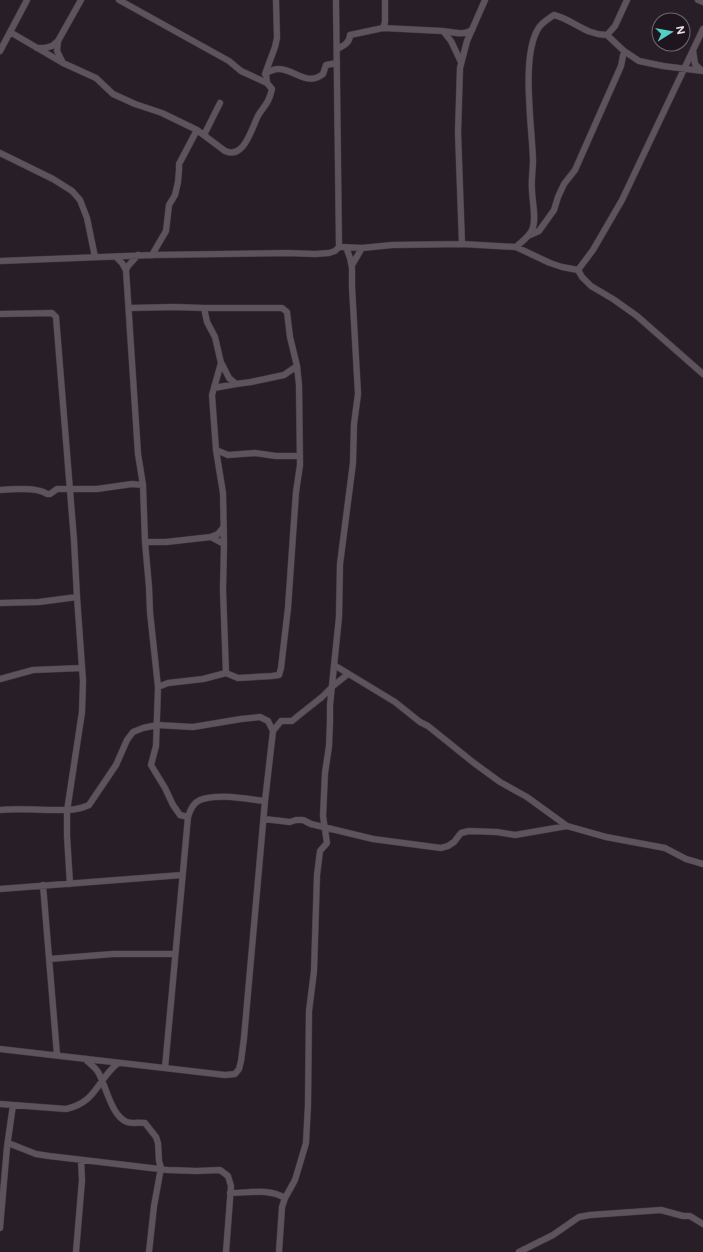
<svg xmlns="http://www.w3.org/2000/svg" width="703" height="1252" font-family="Figtree,sans-serif">
  <rect width="100%" height="100%" fill="#281e28"/>
  <g fill="none" stroke-linecap="round" stroke-linejoin="round">
    <g stroke="#3f383f" stroke-width="7">
      <path id="minor" d="M 385,0 L 385,22 L 383,28 L 443,31 L 451,41 L 461,62
        M 698,0 L 703,2
        M 443,31 C 453,32 463,36 472,30
        M 10,32 L 63,63 L 96,78 L 113,94 L 135,104 L 162,113 L 197,130 L 225,151 C 245,160 252,126 259,114 C 266,104 269,102 272,89 L 267,83 L 241,71 L 229,61 L 119,0
        M 607,35 L 624,51 L 639,61 L 663,66 L 703,71
        M 58,41 L 57,51 L 63,63
        M 37,48 L 45,48 L 52,46 L 58,41 L 81,0
        M 337,49 C 343,46 350,43 350,35 L 383,28
        M 693,50 L 695,64 L 701,70
        M 0,51 L 27,0
        M 265,74 L 275,47 L 277,38 L 276,0
        M 267,83 L 266,73 C 270,71 274,69 278,69 C 295,69 307,87 323,74 L 326,65 L 337,63
        M 204,135 L 220,103
        M 0,153 L 53,179 L 72,191 L 80,200 L 87,218 L 95,257
        M 530,235 L 539,231 L 554,210 L 558,197 L 564,184 L 575,170 L 621,66 L 624,51
        M 462,244 L 458,132 L 460,68 L 467,41 L 485,0
        M 342,247 L 362,248 L 392,245 L 462,244 L 516,247 L 550,263 L 562,267 L 578,270 L 582,277 L 591,286 L 613,299 L 637,316 L 703,374
        M 516,247 C 521,242 529,237 532,230 C 537,219 532,201 532,190 C 531,180 533,170 533,160 C 532,126 521,57 538,29 C 541,23 548,19 554,15 C 574,20 585,35 607,35 L 615,26 L 627,0
        M 152,255 L 166,231 L 169,205 L 175,195 L 178,182 L 179,170 L 179,164 L 197,130
        M 116,257 L 122,263 L 126,270 L 138,454 L 143,485 L 145,542 L 149,587 L 150,612 L 158,687 L 156,746 L 151,765 L 165,788 L 173,805 L 180,815 L 188,817
        M 0,261 L 152,255 L 287,253 L 315,254 L 329,253 L 335,251 L 339,247 L 336,0
        M 352,265 L 362,248
        M 126,270 L 128,266 L 138,255
        M 578,270 L 593,250 L 622,200 L 703,29
        M 129,308 L 174,307 L 204,308 L 282,308 L 287,312 L 290,337 L 297,366 L 299,385 L 300,465 L 296,492 L 288,608 L 281,668 L 279,675 L 272,676 L 238,678 L 226,673
        M 204,308 L 207,322 L 215,337 L 221,363 L 212,395 L 216,450 L 223,493 L 224,544 L 211,537
        M 0,314 L 52,313 L 56,317 L 74,540 L 77,597 L 83,681 L 82,712 L 67,811 L 67,836 L 70,884
        M 222,364 L 229,378 L 236,384 L 251,382 L 284,375 L 297,366
        M 214,388 L 236,384
        M 216,450 L 228,455 L 255,453 L 276,456 L 300,456
        M 0,490 C 11,489 38,487 47,494 L 50,494 L 57,489 L 97,489 L 132,484 L 143,485
        M 145,542 L 166,542 L 211,537 L 218,534 L 223,528
        M 0,603 L 39,602 L 77,597
        M 334,665 L 395,702 L 420,722 L 428,726 L 474,763 L 500,782 L 527,797 L 567,826 L 606,837 L 665,848 L 686,859 L 703,864
        M 0,679 L 33,670 L 82,668
        M 158,687 L 168,683 L 203,679 L 226,673 L 223,590 L 224,544
        M 273,731 L 281,721 L 292,721 L 298,716 L 322,697 L 333,686 L 348,674
        M 0,810 C 17,808 35,810 53,810 C 65,810 77,811 89,805 L 116,765 L 127,740 L 133,732 L 143,728 L 157,725 L 193,727 L 241,719 L 260,717 L 268,721 L 273,731 L 265,801 L 244,1038 L 241,1061 L 239,1069 L 235,1074 L 225,1075 L 0,1049
        M 264,819 L 290,822 L 296,820 L 303,820 L 311,824 L 373,839 L 441,848 L 448,846 L 454,842 L 461,833 L 469,831 L 497,832 L 515,835 L 567,826
        M 43,885 L 57,1055
        M 0,889 L 182,875
        M 49,959 L 113,954 L 175,954
        M 85,1059 C 89,1063 95,1067 98,1072 C 106,1085 111,1116 127,1122 C 132,1124 139,1122 145,1123 L 156,1137 L 158,1143 L 159,1161 L 161,1168 L 154,1206 L 149,1252
        M 165,1068 L 188,817 C 190,810 193,803 200,800 C 217,793 247,799 265,801
        M 0,1104 L 66,1109 C 97,1102 96,1081 118,1063
        M 8,1143 L 36,1154 L 49,1156 L 168,1170 L 197,1171 L 220,1170 L 228,1176 L 231,1186 L 226,1252
        M 230,1193 C 249,1193 268,1188 285,1198
        M 0,1228 L 7,1147 L 13,1105
        M 76,1252 L 82,1180 L 81,1160
        M 279,1252 L 282,1207 L 285,1198 L 295,1180 L 306,1143 L 308,1105 L 309,1011 L 314,971 L 317,875 L 320,851 L 327,843 L 323,816 L 325,773 L 329,746 L 330,721 L 330,705 L 339,617 L 340,564 L 353,463 L 354,424 L 358,394 L 352,287 L 352,268 L 350,258 L 346,247
        M 519,1252 L 553,1235 L 579,1217 L 590,1215 L 661,1210 L 683,1216 L 690,1216 L 703,1224"/>
    </g>
    <use href="#minor" stroke="#5e525d" stroke-width="6"/>
  </g>
  <g transform="translate(671 32) rotate(79)"><circle r="19" fill="#1e151e" stroke="#6e676e"/>
  <path d="M0-3L7 15L0 10L-7 15Z" fill="#54cdc7"/>
  <text y="-6" font-size="11" font-weight="bold" text-anchor="middle" fill="#e7e1e7">N</text>
  </g>
</svg>
